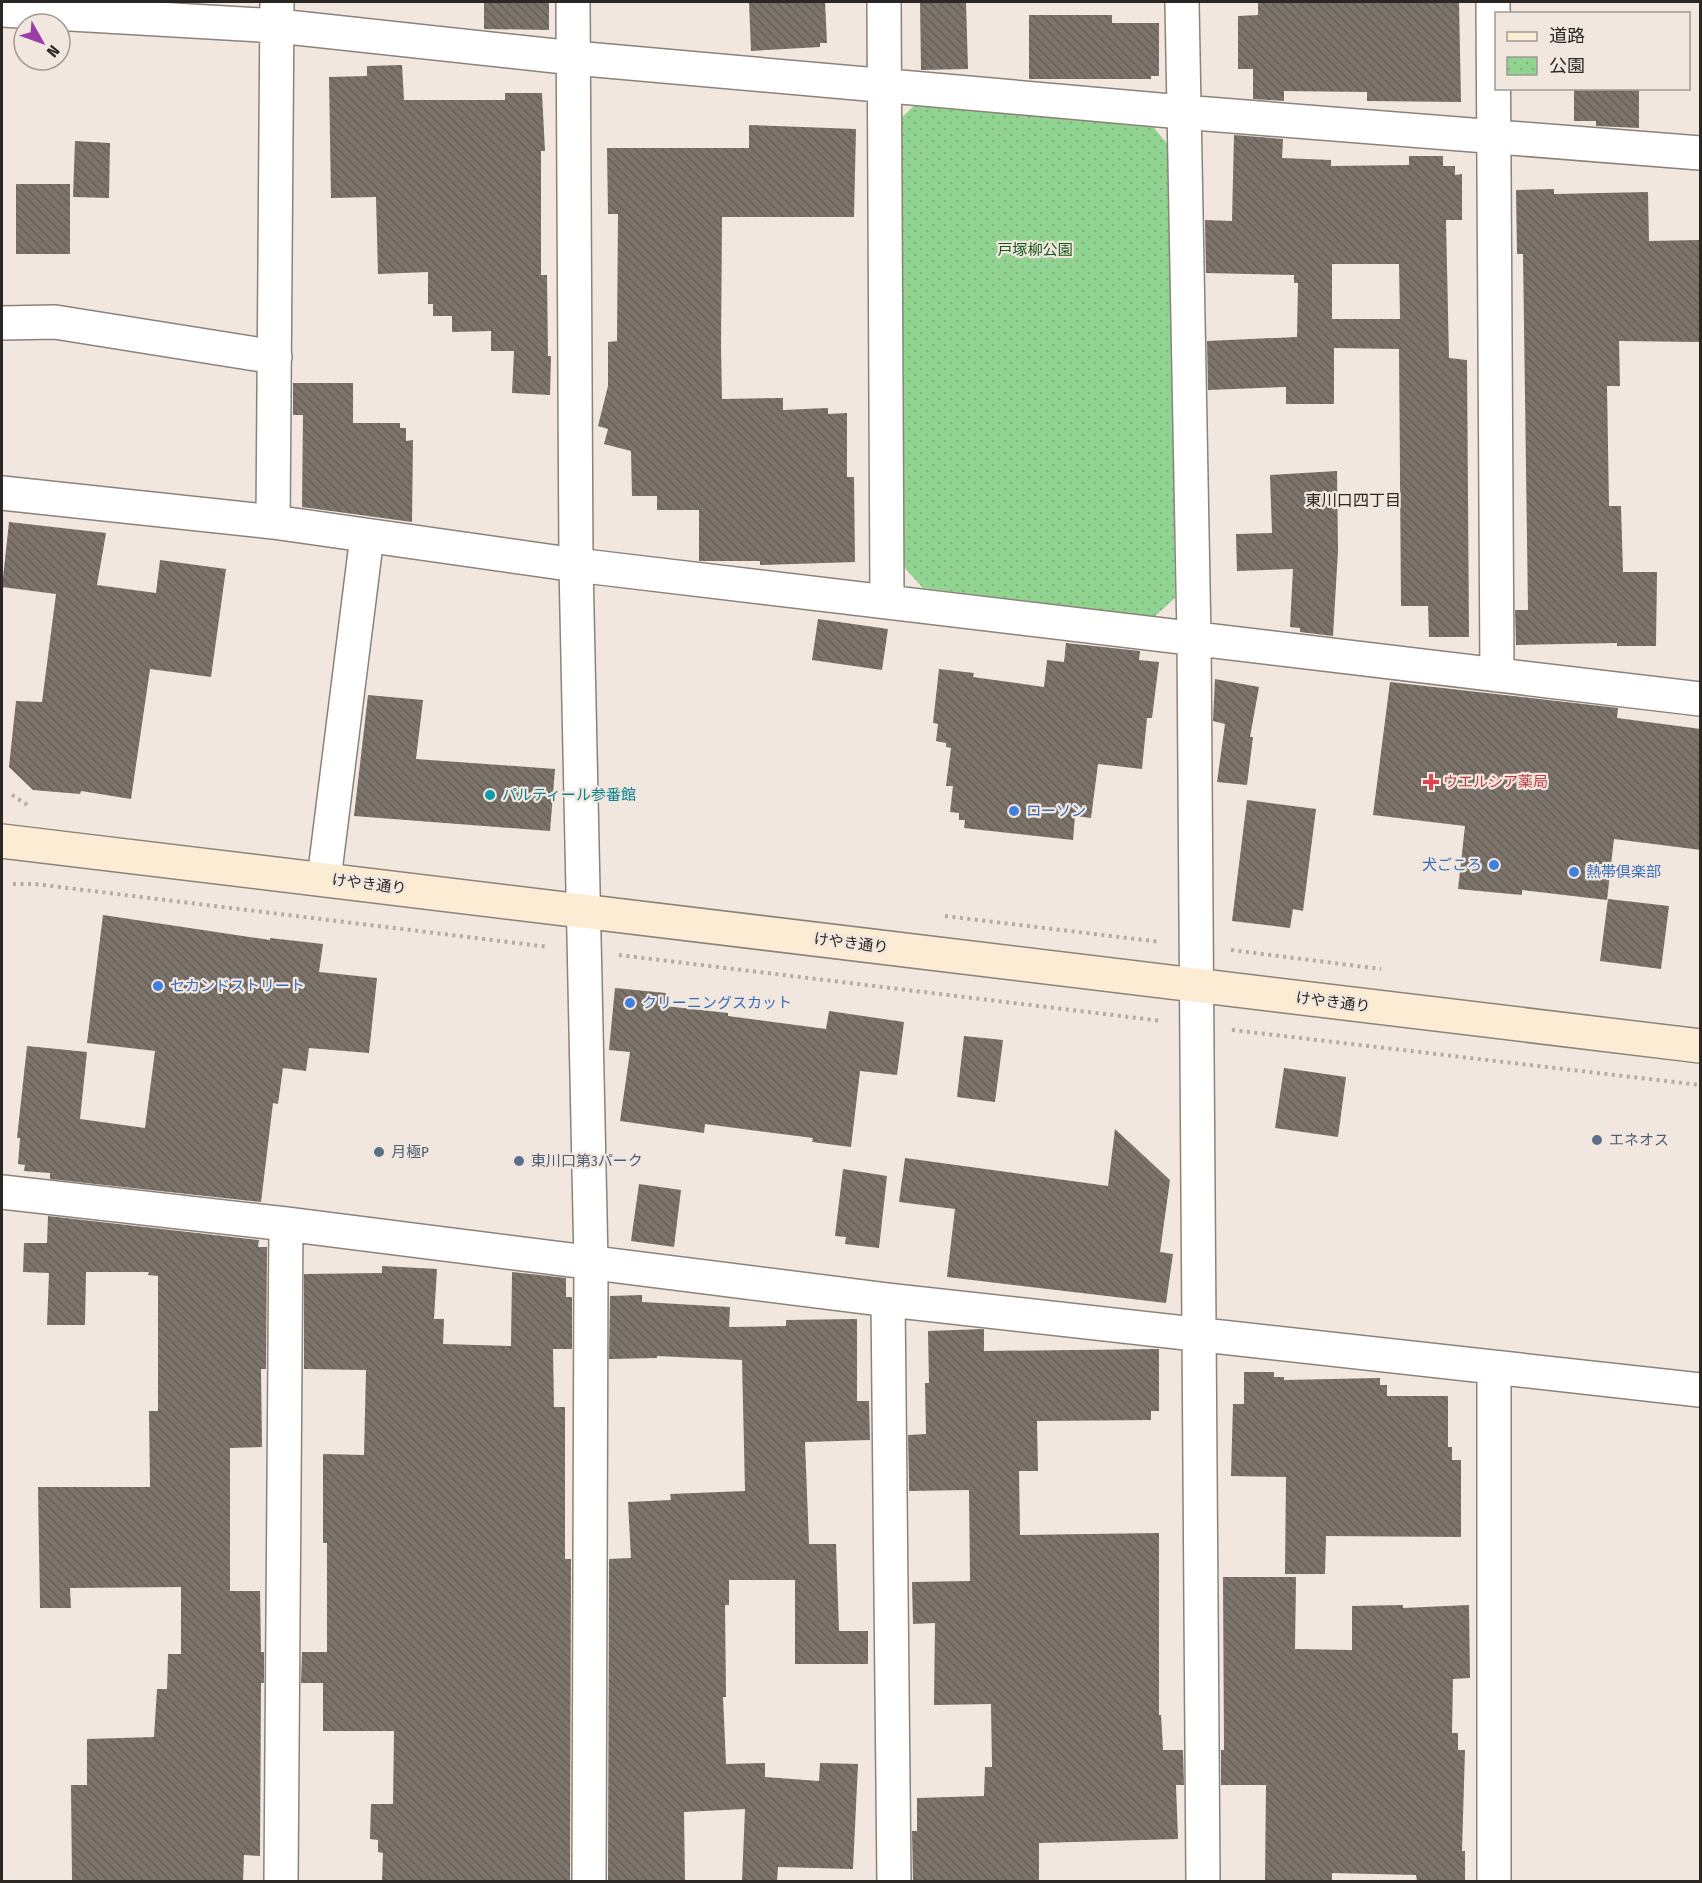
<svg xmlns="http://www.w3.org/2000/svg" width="1702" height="1883" font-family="'Fira Sans Condensed','Noto Sans JP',sans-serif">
  <defs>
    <pattern id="park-dots" width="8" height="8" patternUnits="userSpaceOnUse" patternTransform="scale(1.5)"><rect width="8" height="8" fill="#91d391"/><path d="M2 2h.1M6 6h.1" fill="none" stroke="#7db57d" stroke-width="1.8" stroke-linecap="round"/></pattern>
    <pattern id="building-back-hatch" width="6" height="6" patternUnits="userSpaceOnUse" patternTransform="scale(1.5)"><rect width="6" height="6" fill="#7c736b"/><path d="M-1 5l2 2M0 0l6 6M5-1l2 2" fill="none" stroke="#665e58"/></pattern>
  </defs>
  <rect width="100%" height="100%" fill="#f1e7de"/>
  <path fill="url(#park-dots)" d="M 917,103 L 1149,122 L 1170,147 L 1175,598 L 1154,617 L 923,588 L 902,565 L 897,122 Z"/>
  <path fill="url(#building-back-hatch)" fill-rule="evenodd" d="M 484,2 L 549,2 L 549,30 L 484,29 Z
    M 749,2 L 825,2 L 827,43 L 820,43 L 820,47 L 751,51 Z
    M 920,2 L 966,2 L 968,69 L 921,70 Z
    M 1258,2 L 1459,2 L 1461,102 L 1367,101 L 1367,92 L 1284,91 L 1284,101 L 1253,99 L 1253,69 L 1238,69 L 1238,16 L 1258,15 Z
    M 1029,15 L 1112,15 L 1112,23 L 1159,23 L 1159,76 L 1151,76 L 1151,79 L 1029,79 Z
    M 402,65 L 404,100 L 505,100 L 505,93 L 542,93 L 545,151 L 541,151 L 541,275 L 547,275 L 548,356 L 551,356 L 550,395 L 512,393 L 514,351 L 491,351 L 491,331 L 452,332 L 452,316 L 433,316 L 433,304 L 428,304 L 428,272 L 378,274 L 376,197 L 331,198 L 329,77 L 367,76 L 367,66 Z
    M 1574,88 L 1639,88 L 1639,128 L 1596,126 L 1596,121 L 1574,121 Z
    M 749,125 L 856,129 L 854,217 L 722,217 L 721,347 L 722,399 L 783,398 L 783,410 L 828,408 L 828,414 L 847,413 L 847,477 L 854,477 L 855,562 L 760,565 L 760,561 L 699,561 L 699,510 L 657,510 L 657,496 L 632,496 L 631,451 L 604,444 L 608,429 L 598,426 L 608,386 L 608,342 L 617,341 L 618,214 L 608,214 L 607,148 L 749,148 Z
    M 1234,135 L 1283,139 L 1282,158 L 1331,160 L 1331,166 L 1409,165 L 1409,156 L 1443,156 L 1443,166 L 1455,166 L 1455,175 L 1462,174 L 1462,220 L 1446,220 L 1449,358 L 1467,360 L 1469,637 L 1429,637 L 1428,606 L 1401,606 L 1399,349 L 1334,348 L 1334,404 L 1286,404 L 1286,387 L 1208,390 L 1207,341 L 1297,337 L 1298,283 L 1294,283 L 1294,275 L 1206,273 L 1205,220 L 1232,221 ZM 1332,264 L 1399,264 L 1400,319 L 1332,319 Z
    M 75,141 L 110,143 L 109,198 L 73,197 Z
    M 16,184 L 70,184 L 70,254 L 16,254 Z
    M 1554,189 L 1554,194 L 1648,192 L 1649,241 L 1700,240 L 1700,342 L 1619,341 L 1620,386 L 1607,386 L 1609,506 L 1621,506 L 1623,572 L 1657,572 L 1656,646 L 1617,646 L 1617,643 L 1516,645 L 1515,610 L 1528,610 L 1523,254 L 1517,254 L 1516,190 Z
    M 293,383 L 353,383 L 353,423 L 400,423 L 400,428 L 406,428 L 406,441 L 413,440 L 412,522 L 302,507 L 303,415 L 293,415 Z
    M 1337,471 L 1338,550 L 1333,636 L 1300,632 L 1300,628 L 1290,627 L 1293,569 L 1237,571 L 1236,534 L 1272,533 L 1270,475 Z
    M 9,522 L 106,533 L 97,585 L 156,593 L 160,560 L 226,569 L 211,677 L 150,669 L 131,799 L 81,791 L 80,794 L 33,790 L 9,767 L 16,701 L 42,702 L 56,594 L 2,587 Z
    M 818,619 L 888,629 L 882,670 L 812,660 Z
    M 1066,643 L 1140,651 L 1139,660 L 1159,662 L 1152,718 L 1147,718 L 1142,769 L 1098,764 L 1091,818 L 1075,816 L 1073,840 L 964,828 L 965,820 L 959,820 L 959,813 L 950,812 L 953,786 L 946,786 L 951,748 L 946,747 L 946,743 L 936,741 L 938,724 L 933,723 L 939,669 L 974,673 L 973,677 L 1044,687 L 1047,660 L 1064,662 Z
    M 1215,679 L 1259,687 L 1250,737 L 1253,737 L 1247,785 L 1217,782 L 1225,724 L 1213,721 Z
    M 1390,682 L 1618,708 L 1617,718 L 1701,729 L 1701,850 L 1614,839 L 1607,900 L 1522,890 L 1522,895 L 1458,889 L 1465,826 L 1373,815 Z
    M 368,695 L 423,700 L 416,759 L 555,769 L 550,831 L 354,816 Z
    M 1247,800 L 1316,809 L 1303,911 L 1293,909 L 1290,928 L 1232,921 Z
    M 1608,899 L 1669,906 L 1661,969 L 1600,961 Z
    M 103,915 L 270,940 L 270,938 L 323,944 L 319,972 L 377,978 L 369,1053 L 309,1048 L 306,1071 L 283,1068 L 278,1104 L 273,1103 L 261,1202 L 50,1179 L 50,1173 L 24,1171 L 25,1165 L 18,1164 L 20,1138 L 17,1138 L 27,1046 L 87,1052 L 80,1119 L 145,1128 L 155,1051 L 87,1043 Z
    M 615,988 L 666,993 L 665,1006 L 728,1013 L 728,1016 L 826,1029 L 829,1011 L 904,1022 L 897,1075 L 860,1071 L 851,1147 L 812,1142 L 813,1138 L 705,1124 L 704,1133 L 620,1121 L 630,1052 L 609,1050 Z
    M 964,1036 L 1003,1040 L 995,1102 L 957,1097 Z
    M 1284,1068 L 1346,1077 L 1338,1137 L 1275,1128 Z
    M 1115,1129 L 1170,1180 L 1160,1252 L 1173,1254 L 1166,1303 L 947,1277 L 955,1209 L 899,1202 L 905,1158 L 1108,1186 Z
    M 843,1169 L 887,1176 L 879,1248 L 845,1244 L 846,1237 L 835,1236 Z
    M 639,1184 L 681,1190 L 674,1247 L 631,1241 Z
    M 48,1216 L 259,1240 L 258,1247 L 267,1247 L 266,1369 L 261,1369 L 262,1447 L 230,1448 L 230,1591 L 260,1591 L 261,1652 L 264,1652 L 264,1683 L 261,1683 L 260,1856 L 244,1855 L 243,1881 L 72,1881 L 71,1785 L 87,1785 L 87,1739 L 154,1737 L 157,1689 L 167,1689 L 168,1654 L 181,1654 L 181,1587 L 70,1588 L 71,1608 L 40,1608 L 38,1487 L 150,1487 L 149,1411 L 158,1411 L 158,1276 L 148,1275 L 149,1272 L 86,1272 L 85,1325 L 47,1325 L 49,1273 L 23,1272 L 24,1243 L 47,1243 Z
    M 382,1266 L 437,1269 L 434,1319 L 444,1319 L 443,1344 L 511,1346 L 512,1272 L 566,1278 L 566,1297 L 572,1297 L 572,1349 L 553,1349 L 554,1407 L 565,1407 L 565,1559 L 571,1559 L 570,1881 L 382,1881 L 383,1853 L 378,1852 L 378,1840 L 370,1839 L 371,1804 L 393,1804 L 394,1731 L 323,1731 L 323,1683 L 301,1683 L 302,1652 L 327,1652 L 327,1543 L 323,1543 L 323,1454 L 364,1455 L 366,1370 L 304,1369 L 304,1274 L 382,1273 Z
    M 642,1295 L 642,1302 L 730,1307 L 729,1327 L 786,1326 L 786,1320 L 857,1319 L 857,1401 L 869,1401 L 870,1440 L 805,1442 L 809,1544 L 836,1544 L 839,1631 L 868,1631 L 868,1664 L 795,1664 L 795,1580 L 729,1580 L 729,1605 L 725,1605 L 726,1697 L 723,1697 L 726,1764 L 765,1763 L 765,1777 L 819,1781 L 820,1763 L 858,1764 L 853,1869 L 778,1867 L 777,1881 L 742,1881 L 745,1809 L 684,1812 L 685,1881 L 608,1881 L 609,1559 L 631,1558 L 628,1502 L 671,1500 L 670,1494 L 745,1491 L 742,1360 L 657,1356 L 657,1358 L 609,1359 L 610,1296 Z
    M 984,1329 L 984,1351 L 1159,1349 L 1159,1411 L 1151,1411 L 1151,1420 L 1037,1421 L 1038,1471 L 1019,1471 L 1020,1535 L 1159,1533 L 1159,1715 L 1161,1715 L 1163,1750 L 1183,1750 L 1184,1785 L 1176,1785 L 1178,1839 L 1039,1843 L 1039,1881 L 913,1881 L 912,1831 L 917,1831 L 917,1798 L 984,1796 L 985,1767 L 992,1767 L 991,1704 L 934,1705 L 935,1623 L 913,1624 L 912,1582 L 970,1581 L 969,1490 L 909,1491 L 909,1480 L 908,1435 L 926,1434 L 925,1383 L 929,1383 L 928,1331 Z
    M 1244,1372 L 1274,1372 L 1274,1377 L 1284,1377 L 1284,1380 L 1380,1378 L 1380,1385 L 1387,1385 L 1387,1396 L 1448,1396 L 1448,1447 L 1452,1447 L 1452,1460 L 1461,1460 L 1461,1537 L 1326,1536 L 1325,1574 L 1285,1574 L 1286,1477 L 1231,1476 L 1233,1404 L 1244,1404 Z
    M 1223,1577 L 1296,1577 L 1295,1649 L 1352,1650 L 1352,1606 L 1403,1605 L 1403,1608 L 1469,1605 L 1470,1678 L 1453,1679 L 1452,1733 L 1458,1733 L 1458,1750 L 1465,1750 L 1462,1851 L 1465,1851 L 1465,1881 L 1417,1881 L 1416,1875 L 1332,1873 L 1332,1881 L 1265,1881 L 1266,1785 L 1221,1785 L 1221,1750 L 1224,1750 Z"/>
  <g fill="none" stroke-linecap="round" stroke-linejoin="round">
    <g stroke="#8b827a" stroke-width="36">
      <path id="street" d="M 573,2 L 576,565 L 591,1262 L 589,1882
        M 884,2 L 887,601
        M 1182,2 L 1194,638 L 1203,1882
        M 1493,2 L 1497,675
        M 2,10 L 278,26 L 574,58 L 1182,112 L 1700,153
        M 2,323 L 55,322 L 275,357
        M 2,493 L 273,522 L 576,565 L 1700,699
        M 273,522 L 277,2
        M 324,879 L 367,536
        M 2,1192 L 286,1224 L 888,1300 L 1700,1390
        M 888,1300 L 894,1882
        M 281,1882 L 286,1224
        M 1494,1882 L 1494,1369"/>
    </g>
    <g stroke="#8b827a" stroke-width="36">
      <path id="secondary" d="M 2,841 L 1700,1046"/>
    </g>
    <path stroke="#b4aca4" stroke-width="4" stroke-dasharray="3 4.5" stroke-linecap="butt" d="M 12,795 L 29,806
      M 13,884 L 35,884 L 549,947
      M 945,916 L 1161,942
      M 1231,950 L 1381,969
      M 619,955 L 1162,1021
      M 1232,1030 L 1700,1085"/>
    <use href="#street" stroke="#fff" stroke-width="33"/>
    <use href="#secondary" stroke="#fcecd4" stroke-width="33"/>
  </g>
  <path fill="#e0444e" stroke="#f1e7de" stroke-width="2" d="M1428 773h6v6h6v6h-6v6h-6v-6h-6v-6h6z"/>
  <circle fill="#0f9aa8" stroke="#f1e7de" stroke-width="2" cx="490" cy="795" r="6"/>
  <g fill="#3f7fe0" stroke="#f1e7de" stroke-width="2">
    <circle cx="1014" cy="811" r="6"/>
    <circle cx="1494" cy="865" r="6"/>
    <circle cx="1574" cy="872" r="6"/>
    <circle cx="158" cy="986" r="6"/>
    <circle cx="630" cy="1003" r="6"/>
  </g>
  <g fill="#5c6f8a" stroke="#f1e7de" stroke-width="2">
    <circle cx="1597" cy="1140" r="6"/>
    <circle cx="379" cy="1152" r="6"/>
    <circle cx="519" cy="1161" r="6"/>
  </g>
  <g text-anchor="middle" stroke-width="4.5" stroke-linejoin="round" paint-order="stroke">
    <g font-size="15" fill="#105718" stroke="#f1e7de">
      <text x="1035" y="255">戸塚柳公園</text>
    </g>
    <g font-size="15" fill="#be3a42" stroke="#f1e7de" text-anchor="start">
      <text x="1443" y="787">ウエルシア薬局</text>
    </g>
    <g font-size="15" fill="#0d838f" stroke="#f1e7de" text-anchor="start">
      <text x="502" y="800">パルティール参番館</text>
    </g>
    <g font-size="15" fill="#366cbe" stroke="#f1e7de" text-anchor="start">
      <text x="1026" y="816">ローソン</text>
      <text x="1482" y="870" text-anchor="end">犬ごころ</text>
      <text x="1586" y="877">熱帯倶楽部</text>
      <text x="170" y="991">セカンドストリート</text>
      <text x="642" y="1008">クリーニングスカット</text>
    </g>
    <g font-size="15" fill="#2a2623" stroke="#f1e7de">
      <text transform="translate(369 884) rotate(7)" y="5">けやき通り</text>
      <text transform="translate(851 943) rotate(7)" y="5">けやき通り</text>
      <text transform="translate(1333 1002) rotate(7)" y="5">けやき通り</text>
    </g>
    <g font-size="15" fill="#4e5e75" stroke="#f1e7de" text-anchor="start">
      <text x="1609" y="1145">エネオス</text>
      <text x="391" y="1157">月極P</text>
      <text x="531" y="1166">東川口第3パーク</text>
    </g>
    <g font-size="16" fill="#2a2623" stroke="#f1e7de">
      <text x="1353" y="506">東川口四丁目</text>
    </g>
  </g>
  <rect width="1702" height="1883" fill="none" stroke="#2a2623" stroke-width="6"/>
  <rect x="1495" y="12" width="195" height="78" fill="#f1e7de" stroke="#a19a93" stroke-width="1.5"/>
  <rect x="1507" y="32" width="30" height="9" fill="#fcecd4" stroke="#a19a93" stroke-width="1.5"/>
  <text x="1549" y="42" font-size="18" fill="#2a2623">道路</text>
  <rect x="1507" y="57" width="30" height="18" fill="url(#park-dots)" stroke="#a19a93" stroke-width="1.5"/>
  <text x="1549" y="72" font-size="18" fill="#2a2623">公園</text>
  <g transform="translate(42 42) rotate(130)"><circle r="28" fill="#f1e7de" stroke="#a19a93" stroke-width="1.5"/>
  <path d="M0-4.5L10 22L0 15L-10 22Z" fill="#9a3ea8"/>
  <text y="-9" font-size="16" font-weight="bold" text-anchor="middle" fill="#2a2623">N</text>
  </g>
</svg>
